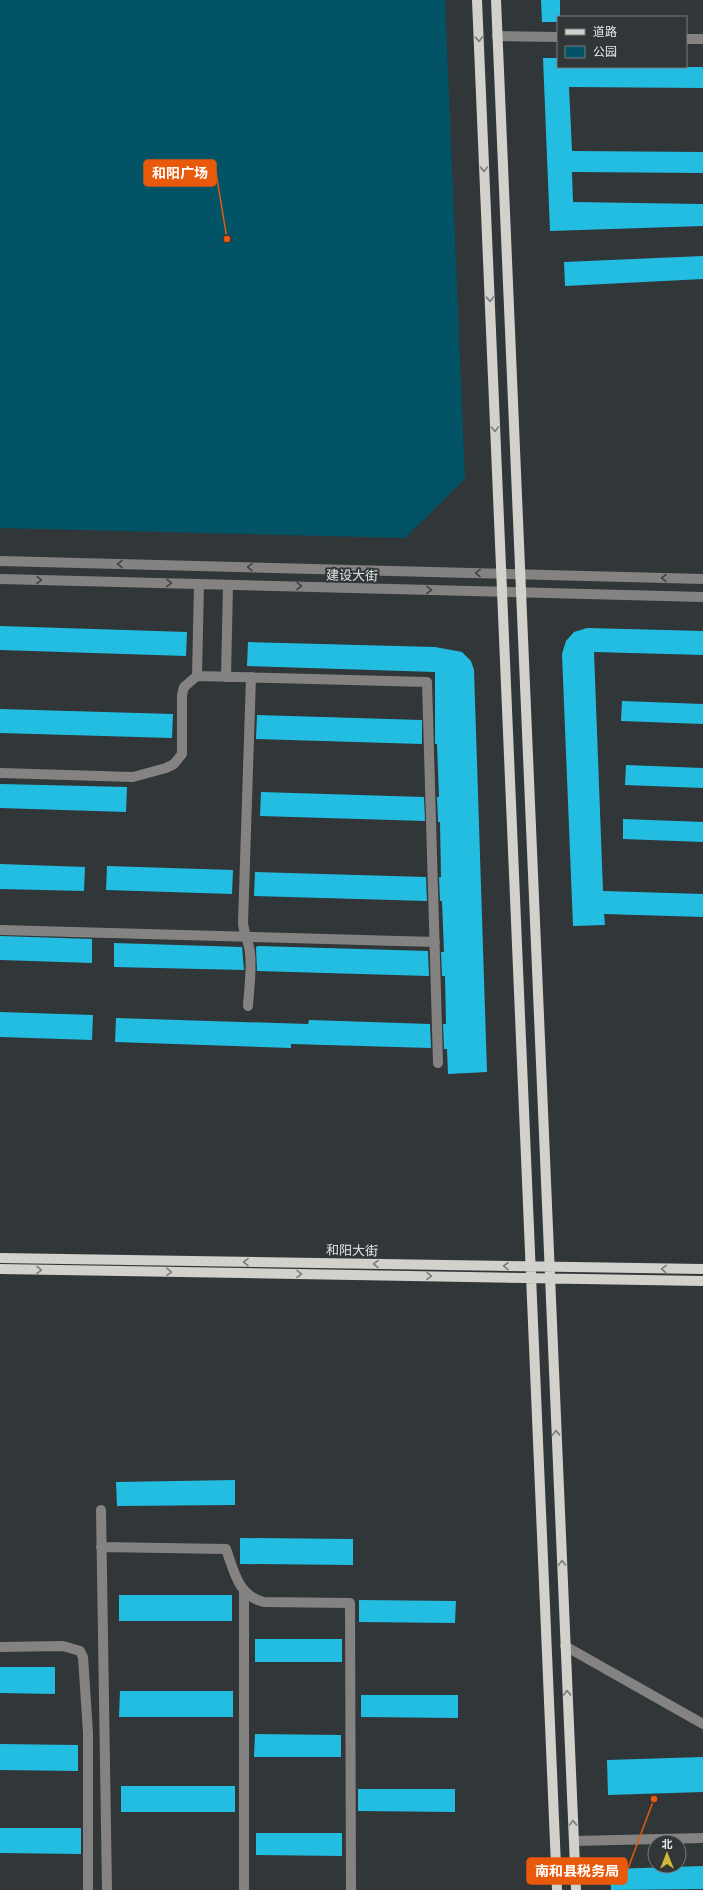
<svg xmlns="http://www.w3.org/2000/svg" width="703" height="1890" font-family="Manrope,'Noto Sans SC',sans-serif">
  <rect width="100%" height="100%" fill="#313638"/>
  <path fill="#035366" d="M 0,0 L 445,0 L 465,479 L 405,538 L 0,528 Z"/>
  <path fill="#24bde2" d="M 541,0 L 560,0 L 560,17 L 558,17 L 558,22 L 542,22 Z
    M 543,58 L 558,58 L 558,67 L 703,67 L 703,88 L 569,87 L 572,151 L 703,152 L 703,173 L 572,172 L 573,202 L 703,204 L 703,226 L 550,231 Z
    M 703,256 L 703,279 L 565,286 L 564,262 Z
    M 0,626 L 187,632 L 186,656 L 0,650 Z
    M 587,628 L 703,631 L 703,655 L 594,652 L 603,891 L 703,894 L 703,917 L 604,914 L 605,925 L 573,926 L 562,654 L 566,641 L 574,632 Z
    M 248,642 L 435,647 L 462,652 L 471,661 L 474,670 L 487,1072 L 448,1074 L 447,1049 L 444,1049 L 443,1024 L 446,1024 L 445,976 L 442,976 L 441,952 L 444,952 L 442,901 L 440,901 L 439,877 L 441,877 L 440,822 L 438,822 L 437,797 L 439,797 L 437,744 L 435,744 L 435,672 L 247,666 Z
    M 622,701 L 703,704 L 703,724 L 621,721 Z
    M 0,709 L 173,714 L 172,738 L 0,733 Z
    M 257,715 L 422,720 L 422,744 L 256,739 Z
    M 626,765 L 703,768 L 703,788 L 625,785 Z
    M 0,784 L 127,787 L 126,812 L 0,808 Z
    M 261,792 L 424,797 L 425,821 L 260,816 Z
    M 623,819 L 703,822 L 703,842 L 623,839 Z
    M 0,864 L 85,867 L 84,891 L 0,889 Z
    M 107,866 L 233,870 L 232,894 L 106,890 Z
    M 255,872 L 426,877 L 427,901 L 254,896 Z
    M 0,936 L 92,939 L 92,963 L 0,960 Z
    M 114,943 L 242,947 L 244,970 L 114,967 Z
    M 258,946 L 428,951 L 429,976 L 257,971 L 256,947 Z
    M 0,1012 L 93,1015 L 92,1040 L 0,1037 Z
    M 116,1018 L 308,1024 L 309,1020 L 430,1024 L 431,1048 L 291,1044 L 291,1048 L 115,1042 Z
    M 235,1480 L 235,1505 L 117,1506 L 116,1482 Z
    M 240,1538 L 353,1539 L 353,1565 L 240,1564 Z
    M 119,1595 L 232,1595 L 232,1621 L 119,1621 Z
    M 359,1600 L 456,1601 L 455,1623 L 359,1622 Z
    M 255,1639 L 342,1639 L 342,1662 L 255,1662 Z
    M 0,1667 L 55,1667 L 55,1694 L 0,1693 Z
    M 120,1691 L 233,1691 L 233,1717 L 119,1717 Z
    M 361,1695 L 458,1695 L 458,1718 L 361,1717 Z
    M 255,1734 L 341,1735 L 341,1757 L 254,1757 Z
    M 0,1744 L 78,1745 L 78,1771 L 0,1770 Z
    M 703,1757 L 703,1792 L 608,1795 L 607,1760 Z
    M 121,1786 L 235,1786 L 235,1812 L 121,1812 Z
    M 358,1789 L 455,1789 L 455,1812 L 358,1811 Z
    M 0,1828 L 81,1828 L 81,1854 L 0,1853 Z
    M 256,1833 L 342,1833 L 342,1856 L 256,1855 Z
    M 703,1866 L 703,1889 L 611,1890 L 610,1869 Z"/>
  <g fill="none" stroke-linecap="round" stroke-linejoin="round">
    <path stroke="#848381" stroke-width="10" d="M 497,36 L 558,37
      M 686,39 L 703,39
      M 0,561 L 703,579
      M 0,579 L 703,597
      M 197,676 L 199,584
      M 226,677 L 228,585
      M 0,773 L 133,777 L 166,768 L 174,764 L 182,754 L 182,695 L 184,687 L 197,676 L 427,682 L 438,1063
      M 0,930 L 435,942
      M 248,1006 C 249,989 252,970 250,953 C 249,942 244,934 243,923 L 251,677
      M 101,1510 L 107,1890
      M 101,1547 L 226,1549 C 234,1571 238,1596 264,1602 L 350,1603 L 351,1890
      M 565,1646 L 703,1724
      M 0,1647 L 63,1646 L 80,1651 L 83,1657 L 88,1733 L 88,1890
      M 574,1841 L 703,1838
      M 244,1890 L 244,1591"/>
    <path stroke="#d2d1cc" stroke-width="10" d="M 477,0 L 557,1890
      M 496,0 L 576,1890
      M 0,1258 L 703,1269
      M 0,1269 L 703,1281"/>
  </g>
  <defs><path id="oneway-chevron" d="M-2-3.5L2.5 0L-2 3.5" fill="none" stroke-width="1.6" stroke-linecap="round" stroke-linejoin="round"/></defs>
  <g stroke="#797c7b">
    <use href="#oneway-chevron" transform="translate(479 39) rotate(88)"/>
    <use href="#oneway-chevron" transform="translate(484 169) rotate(88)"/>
    <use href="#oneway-chevron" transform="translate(490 299) rotate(88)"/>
    <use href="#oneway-chevron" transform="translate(495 429) rotate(88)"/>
    <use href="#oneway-chevron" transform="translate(246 1262) rotate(-179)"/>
    <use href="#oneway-chevron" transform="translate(376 1264) rotate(-179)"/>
    <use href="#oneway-chevron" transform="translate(506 1266) rotate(-179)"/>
    <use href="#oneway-chevron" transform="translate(664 1269) rotate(-179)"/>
    <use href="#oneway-chevron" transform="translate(39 1270) rotate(1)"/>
    <use href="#oneway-chevron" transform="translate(169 1272) rotate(1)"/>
    <use href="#oneway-chevron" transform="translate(299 1274) rotate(1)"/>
    <use href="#oneway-chevron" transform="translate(429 1276) rotate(1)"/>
    <use href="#oneway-chevron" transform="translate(556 1433) rotate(-92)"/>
    <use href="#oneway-chevron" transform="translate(562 1563) rotate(-92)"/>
    <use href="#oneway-chevron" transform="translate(567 1693) rotate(-92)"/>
    <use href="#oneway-chevron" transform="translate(573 1823) rotate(-92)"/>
  </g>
  <g stroke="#3d4243">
    <use href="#oneway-chevron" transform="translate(120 564) rotate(-179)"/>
    <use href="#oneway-chevron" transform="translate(250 567) rotate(-179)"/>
    <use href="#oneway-chevron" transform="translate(478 573) rotate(-179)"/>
    <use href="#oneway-chevron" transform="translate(664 578) rotate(-179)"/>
    <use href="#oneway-chevron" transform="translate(39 580) rotate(1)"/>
    <use href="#oneway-chevron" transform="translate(169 583) rotate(1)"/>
    <use href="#oneway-chevron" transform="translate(299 586) rotate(1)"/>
    <use href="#oneway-chevron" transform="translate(429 590) rotate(1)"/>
  </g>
  <g text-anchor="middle" stroke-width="4" stroke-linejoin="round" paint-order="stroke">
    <g font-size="13" fill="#e3e7e8" stroke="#313638">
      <text transform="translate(352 575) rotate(1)" y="5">建设大街</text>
      <text transform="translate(352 1250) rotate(1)" y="5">和阳大街</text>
    </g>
  </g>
  <path fill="none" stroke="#e8590c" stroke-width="1.5" d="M227 239L216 173M654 1799L627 1871"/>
  <g fill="#e8590c" stroke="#313638" stroke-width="1.5">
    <circle cx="227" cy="239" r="4"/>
    <circle cx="654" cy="1799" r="4"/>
  </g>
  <g fill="#e8590c" stroke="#e8590c" stroke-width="1.5">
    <rect x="144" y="160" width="72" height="26" rx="4"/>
    <rect x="527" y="1858" width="100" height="26" rx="4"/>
  </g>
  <g font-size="14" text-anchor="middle" font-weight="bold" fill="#fff">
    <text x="180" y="178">和阳广场</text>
    <text x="577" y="1876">南和县税务局</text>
  </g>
  <rect x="557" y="16" width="130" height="52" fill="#313638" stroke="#787d7e"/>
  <rect x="565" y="29" width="20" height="6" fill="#d2d1cc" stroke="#787d7e"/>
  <text x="593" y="36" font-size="12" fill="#e3e7e8">道路</text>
  <rect x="565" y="46" width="20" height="12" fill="#035366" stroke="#787d7e"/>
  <text x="593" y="56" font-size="12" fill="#e3e7e8">公园</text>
  <g transform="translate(667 1854)"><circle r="19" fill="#313638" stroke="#787d7e"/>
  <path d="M0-3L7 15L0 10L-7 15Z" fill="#d0b837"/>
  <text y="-6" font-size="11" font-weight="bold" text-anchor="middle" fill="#e3e7e8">北</text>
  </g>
</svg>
